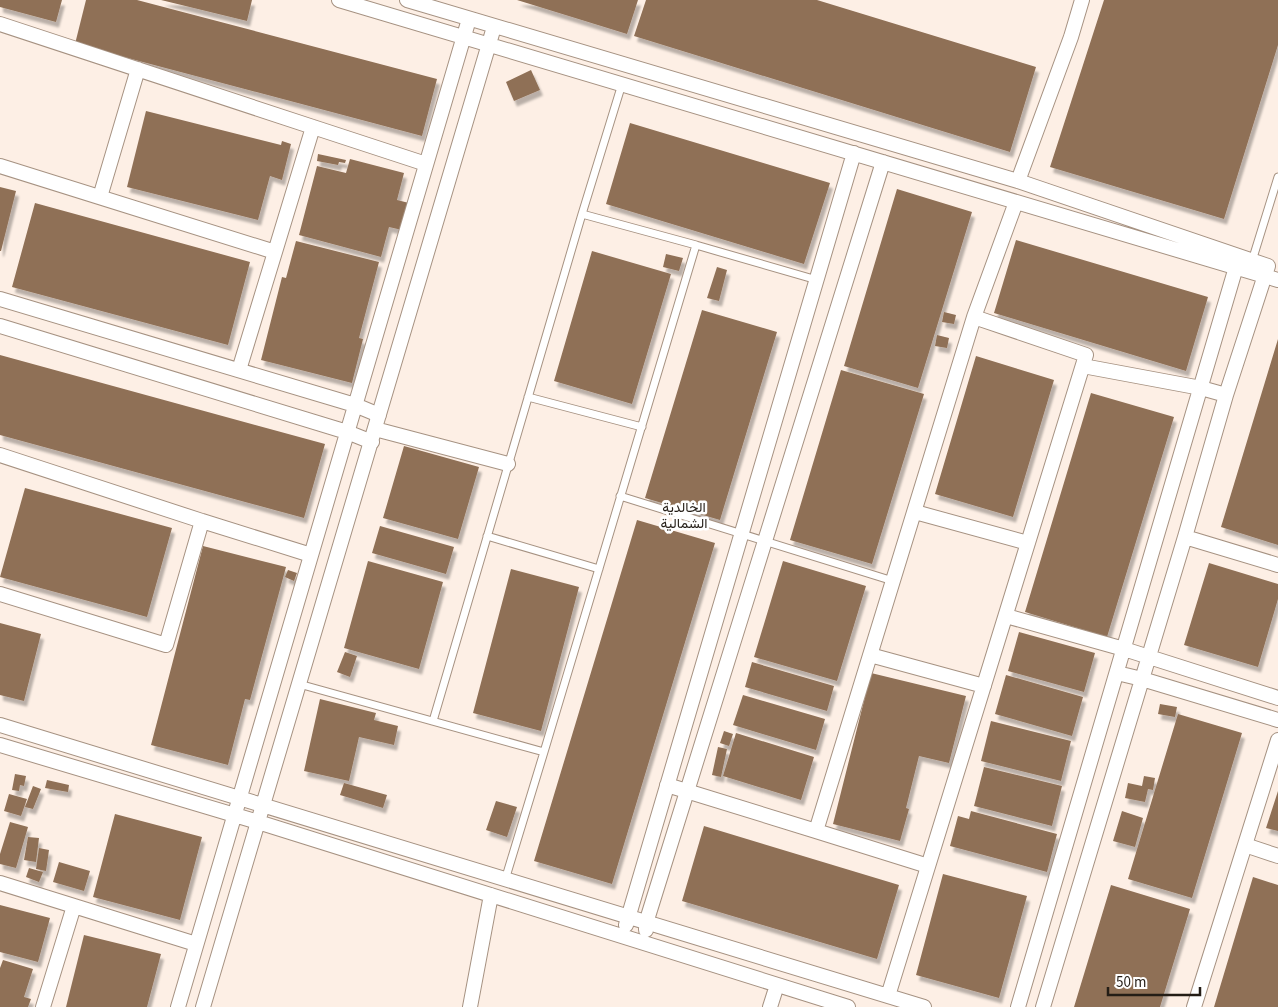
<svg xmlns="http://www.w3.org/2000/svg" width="1278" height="1007" font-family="'Source Sans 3',Vazirmatn,sans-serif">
  <defs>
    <filter id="shadow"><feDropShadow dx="3" dy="5.5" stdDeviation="1" flood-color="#0004"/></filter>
  </defs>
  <rect width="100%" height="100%" fill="#fdefe5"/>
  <path fill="#8f7056" filter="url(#shadow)" d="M 0,0 L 62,0 L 56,22 L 0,7 Z
    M 86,0 L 137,0 L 437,79 L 422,136 L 75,44 Z
    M 161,0 L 252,0 L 247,21 Z
    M 517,0 L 638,0 L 627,34 Z
    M 646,0 L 817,0 L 1036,67 L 1010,152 L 634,36 Z
    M 1104,0 L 1278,0 L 1278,45 L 1224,219 L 1050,167 Z
    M 531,70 L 540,90 L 514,101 L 506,82 Z
    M 146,111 L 281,145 L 282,141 L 291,144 L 282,180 L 270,176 L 258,220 L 127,187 Z
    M 630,123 L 830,183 L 804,264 L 606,204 Z
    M 318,154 L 346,160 L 345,163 L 339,162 L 338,165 L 317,161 Z
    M 350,159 L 404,173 L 397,200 L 409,203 L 402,230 L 389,227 L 381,257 L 299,235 L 317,166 L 346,173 Z
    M 0,187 L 16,191 L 1,251 L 0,251 Z
    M 897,189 L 972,212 L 918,388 L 844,366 Z
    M 35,203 L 250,262 L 228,345 L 12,287 Z
    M 1016,240 L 1208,297 L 1186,371 L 994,313 Z
    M 296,241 L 379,262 L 359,338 L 363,339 L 352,383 L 261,360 L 282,277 L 286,278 Z
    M 592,251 L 671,274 L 632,404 L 554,381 Z
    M 666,254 L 683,258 L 679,271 L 663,267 Z
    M 717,267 L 727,270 L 719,301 L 707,298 Z
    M 702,310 L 777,332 L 720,520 L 645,498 Z
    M 944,312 L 956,315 L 954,324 L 942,322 Z
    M 937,335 L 949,338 L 947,348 L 935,346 Z
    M 1278,339 L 1278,545 L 1221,527 Z
    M 0,355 L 325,444 L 304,518 L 0,435 Z
    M 976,356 L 1054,380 L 1013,517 L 935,494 Z
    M 841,370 L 924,394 L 872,564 L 790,540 Z
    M 1091,393 L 1174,417 L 1107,637 L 1025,612 Z
    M 404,446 L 479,467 L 458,539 L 383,518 Z
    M 25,488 L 172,528 L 147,617 L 0,577 Z
    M 637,520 L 715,543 L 612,884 L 534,861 Z
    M 380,526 L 454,547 L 446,574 L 372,553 Z
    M 203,546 L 286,567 L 250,700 L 245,699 L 228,765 L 151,745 Z
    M 368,561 L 443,582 L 419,669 L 344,648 Z
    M 783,561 L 866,586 L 837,681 L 754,657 Z
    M 1209,563 L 1278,584 L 1278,599 L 1258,667 L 1184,645 Z
    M 511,569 L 579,587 L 541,731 L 473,713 Z
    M 288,570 L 297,573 L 294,581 L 285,577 Z
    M 0,623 L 41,634 L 24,701 L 0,695 Z
    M 1019,632 L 1095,653 L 1084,692 L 1008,671 Z
    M 345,652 L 357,656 L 350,677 L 337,672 Z
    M 752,662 L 834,686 L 827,711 L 745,687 Z
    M 871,673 L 966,696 L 949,763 L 919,756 L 906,808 L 909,809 L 900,841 L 833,824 Z
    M 1006,675 L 1083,697 L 1072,736 L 995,714 Z
    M 743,695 L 825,719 L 816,750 L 733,725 Z
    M 320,699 L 376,713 L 374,720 L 398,726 L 394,745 L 359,737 L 349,781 L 304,771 Z
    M 1160,704 L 1177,707 L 1175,717 L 1158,714 Z
    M 1178,714 L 1242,733 L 1192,898 L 1128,879 Z
    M 991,721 L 1071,741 L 1061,781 L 981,761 Z
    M 724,731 L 733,734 L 729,746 L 720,743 Z
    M 736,733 L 814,757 L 801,800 L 723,776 Z
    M 718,747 L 727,749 L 721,777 L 712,775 Z
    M 984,767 L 1062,786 L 1052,826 L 974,806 Z
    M 15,774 L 26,776 L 24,786 L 20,785 L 19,791 L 12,790 Z
    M 1144,776 L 1155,778 L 1153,790 L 1148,789 L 1145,802 L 1125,798 L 1128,783 L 1142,786 Z
    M 47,780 L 69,785 L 68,792 L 45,788 Z
    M 344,783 L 387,795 L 383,808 L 340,795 Z
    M 33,786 L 41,789 L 33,809 L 25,807 Z
    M 1278,791 L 1278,831 L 1266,828 Z
    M 9,794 L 27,799 L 21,816 L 4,811 Z
    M 496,801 L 517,807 L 507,837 L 486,830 Z
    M 971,811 L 1057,834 L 1047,872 L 950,846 L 958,816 L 969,819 Z
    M 1122,811 L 1143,818 L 1135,847 L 1113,841 Z
    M 115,814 L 202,837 L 180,920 L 93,897 Z
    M 10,822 L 28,827 L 16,868 L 0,864 L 0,854 Z
    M 704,826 L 899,885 L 877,959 L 682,901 Z
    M 28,837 L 39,838 L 36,862 L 24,860 Z
    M 39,848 L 49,850 L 46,871 L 36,869 Z
    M 59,862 L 90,871 L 84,891 L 53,882 Z
    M 29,868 L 43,872 L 39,882 L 26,877 Z
    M 943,874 L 1027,896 L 999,998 L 916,975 Z
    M 1253,877 L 1278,885 L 1278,1007 L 1214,1007 Z
    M 1111,885 L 1190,909 L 1160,1007 L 1074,1007 Z
    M 0,905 L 50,918 L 38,962 L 0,952 Z
    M 84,935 L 161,954 L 147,1007 L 66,1007 Z
    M 3,960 L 33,969 L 24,997 L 31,999 L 28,1007 L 0,1007 L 0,968 Z"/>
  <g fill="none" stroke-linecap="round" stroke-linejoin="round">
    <g stroke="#a69282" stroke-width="9">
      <path id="lane" d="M 622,84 L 582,214 L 696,245
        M 1252,261 L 1278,177
        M 528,397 L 642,427
        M 620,496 L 893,581
        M 487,536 L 599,569
        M 299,684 L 544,752 L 696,245 L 817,280
        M 433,721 L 582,214
        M 505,880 L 544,752"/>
    </g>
    <g stroke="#a69282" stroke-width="16">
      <path id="street" d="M 339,0 L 1278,280
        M 407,0 L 1018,181 L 1268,266 L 1226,395 L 1185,537 L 1043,1007
        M 0,24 L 313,127
        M 0,166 L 275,252 L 239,370
        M 1018,181 L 1071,37 L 1082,0
        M 100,197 L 138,69
        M 275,252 L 313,127 L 426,164
        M 0,299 L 355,405 L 379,415
        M 0,326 L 347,432 L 372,442
        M 1083,366 L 1201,388 L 1226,395
        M 375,429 L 508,464
        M 0,455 L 202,521 L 166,645 L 0,594
        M 915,512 L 1028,543
        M 202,521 L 311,555
        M 1185,537 L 1278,565
        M 1006,616 L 1124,649 L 1278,698
        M 870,655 L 984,686
        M 1117,673 L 1142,679 L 1278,720
        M 0,725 L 924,1007
        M 0,745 L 258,822 L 848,1007
        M 667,785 L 816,831 L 974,317
        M 816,831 L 928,866
        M 1245,845 L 1278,856
        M 0,883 L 196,944
        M 626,925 L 854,153
        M 646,930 L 646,923 L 883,162
        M 888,996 L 1086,355 L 974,317 L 1016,202
        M 43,1007 L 74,906
        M 178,1007 L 469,19
        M 203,1007 L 494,27
        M 470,1007 L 491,895
        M 770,1007 L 777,985
        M 1018,1007 L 1236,267
        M 1194,1007 L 1278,740"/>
    </g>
    <use href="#lane" stroke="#fff" stroke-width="7"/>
    <use href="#street" stroke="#fff" stroke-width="14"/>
  </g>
  <g text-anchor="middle" stroke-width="5" stroke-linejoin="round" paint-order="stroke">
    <g font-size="14" fill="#241d16" stroke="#fff">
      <text x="684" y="512">الخالدية<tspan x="684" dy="16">الشمالية</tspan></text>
    </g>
  </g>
  <path d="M1108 987v8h92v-8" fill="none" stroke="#241d16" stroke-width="2.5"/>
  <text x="1116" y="987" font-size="15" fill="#241d16" stroke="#ffffff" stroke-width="4" paint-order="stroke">50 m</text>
</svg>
